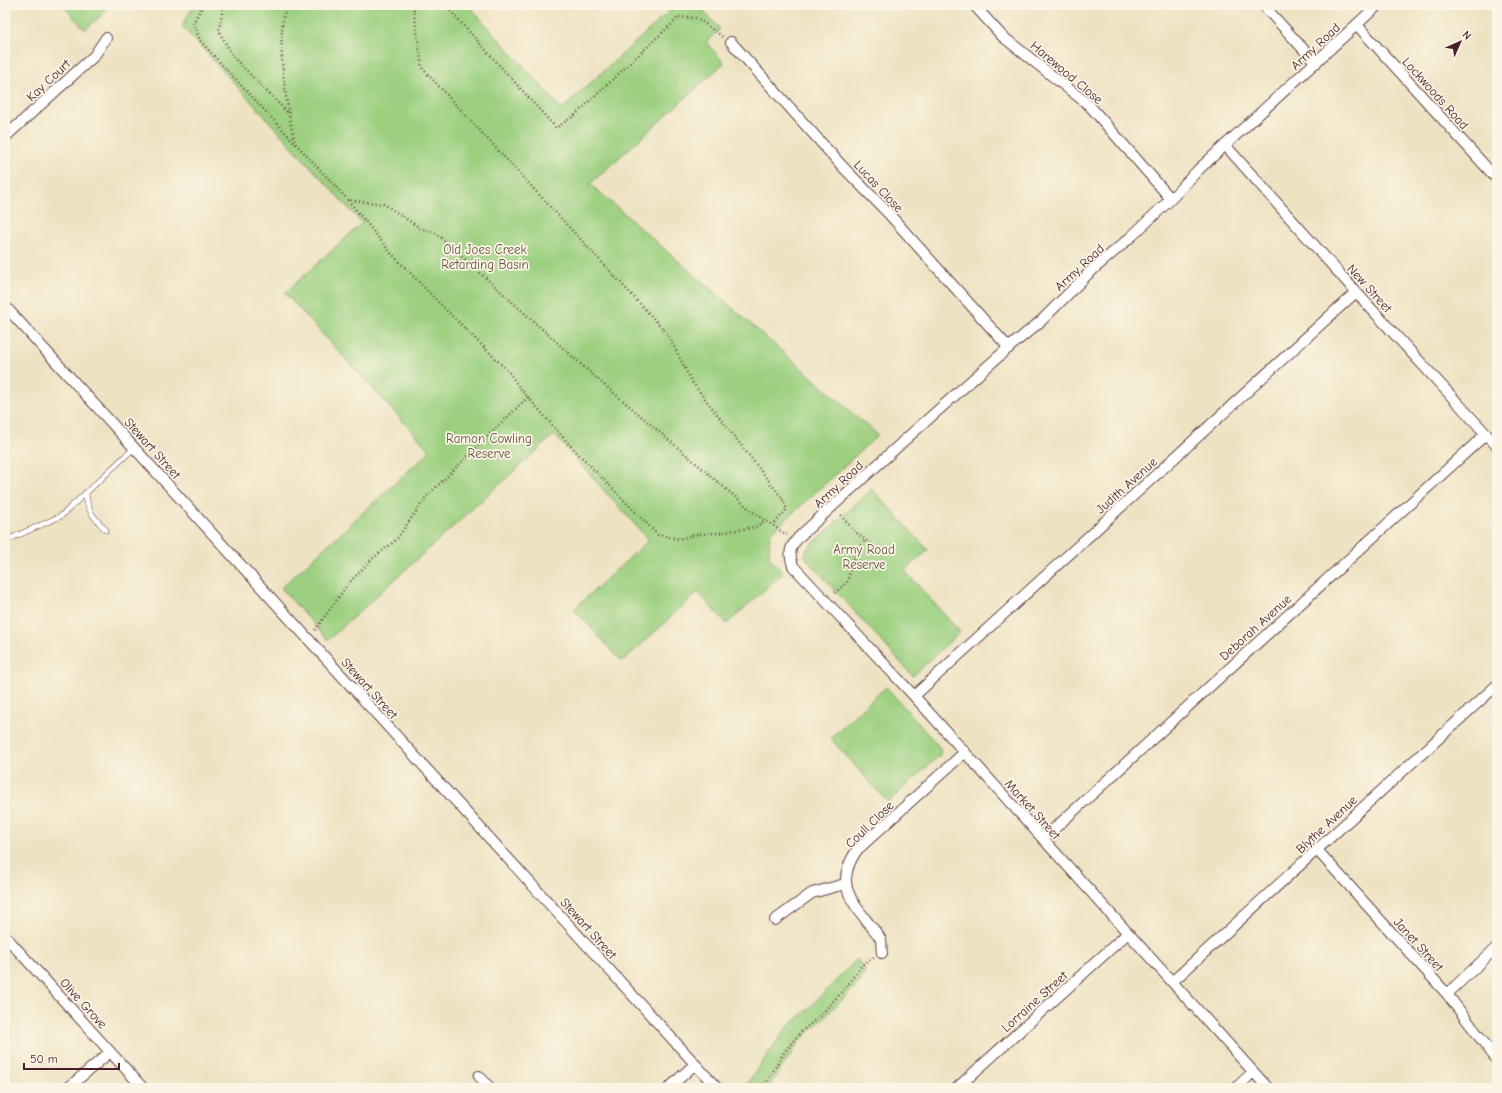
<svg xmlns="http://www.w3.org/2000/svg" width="1502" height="1093" font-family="'Comic Neue',sans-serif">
  <rect width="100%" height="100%" fill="#fcf5e5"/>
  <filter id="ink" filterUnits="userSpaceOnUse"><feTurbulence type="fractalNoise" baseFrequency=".025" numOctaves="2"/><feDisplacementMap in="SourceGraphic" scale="8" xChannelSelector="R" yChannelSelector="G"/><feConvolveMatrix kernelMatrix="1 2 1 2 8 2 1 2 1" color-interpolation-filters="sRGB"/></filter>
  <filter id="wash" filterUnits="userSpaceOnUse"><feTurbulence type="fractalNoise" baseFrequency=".012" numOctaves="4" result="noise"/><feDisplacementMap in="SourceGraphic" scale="16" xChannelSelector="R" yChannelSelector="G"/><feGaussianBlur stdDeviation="0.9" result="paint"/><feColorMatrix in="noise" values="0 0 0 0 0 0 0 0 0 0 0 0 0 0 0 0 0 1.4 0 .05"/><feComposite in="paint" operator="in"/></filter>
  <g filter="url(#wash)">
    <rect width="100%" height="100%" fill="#ede3c2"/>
    <path fill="#9cd080" stroke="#737856" d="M 63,5 L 101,5 L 106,11 L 85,30 Z
      M 194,5 L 468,5 L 562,109 L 676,5 L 698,5 L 720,29 L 706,42 L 724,63 L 590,184 L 878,435 L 770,534 L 769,557 L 783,573 L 727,624 L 698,592 L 622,662 L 574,609 L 649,540 L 554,435 L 328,640 L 281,588 L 430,451 L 285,293 L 362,223 L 182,26 Z
      M 872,489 L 928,550 L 905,571 L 960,632 L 913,676 L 805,557 L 805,554 L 807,549 Z
      M 886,687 L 941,749 L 940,755 L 888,802 L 830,738 Z
      M 857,959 L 865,971 L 861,981 L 799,1042 L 768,1088 L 744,1088 L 786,1029 L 811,1006 Z"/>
  </g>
  <g filter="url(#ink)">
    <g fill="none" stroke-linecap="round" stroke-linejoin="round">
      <g stroke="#623c42" stroke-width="6">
        <path id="lane" d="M 86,493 C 87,512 94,517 106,530
          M 5,541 L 61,516 L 134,448"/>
      </g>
      <g stroke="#623c42" stroke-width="12">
        <path id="street" d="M 974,5 L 1002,36 L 1089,105 L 1171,199
          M 1263,5 L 1316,63
          M 1357,25 L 1497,179
          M 731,42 L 843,167 L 888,213 L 1009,348
          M 5,137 L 94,56 L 106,38
          M 1225,145 L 1356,292 L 1497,446
          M 5,306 L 717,1088
          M 914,696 L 1356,292
          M 1043,839 L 1486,434
          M 1317,850 L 1447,994 L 1497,1060
          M 775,920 L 812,893 L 845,884
          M 5,936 L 143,1088
          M 882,953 C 881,949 882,944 881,940 C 879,935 873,929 870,925 C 849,898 835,882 857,850 L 965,752
          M 1172,982 L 1497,685
          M 1447,994 L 1497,947
          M 479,1076 L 490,1088
          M 68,1088 L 110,1052
          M 669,1088 L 695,1064
          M 957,1088 L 1128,933
          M 1236,1088 L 1253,1072
          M 1268,1088 L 914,696 L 793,566 C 788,551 790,546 801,535 L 908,437 L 1007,349 L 1041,321 L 1088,274 L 1133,235 L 1171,199 L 1198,170 L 1378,5"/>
      </g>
      <path stroke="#623c42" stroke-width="2.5" stroke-dasharray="1 3" stroke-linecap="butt" d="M 203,5 L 193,23 L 201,42 L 348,200 L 384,204 L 420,228 L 436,233 L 594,376 L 753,512 L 787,535
        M 224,5 L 223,7 L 219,31 L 234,58 L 288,113
        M 287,5 C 274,39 287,108 295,143
        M 413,5 L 422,68 L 667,333 L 692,382 L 782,498 L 787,509 L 773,525
        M 445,5 L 556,128 L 574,116 L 679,17 L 697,18 L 723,37
        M 348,200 L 391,253 L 443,307 L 508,371 L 519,387 L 568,443 L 658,535 L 679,539 L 698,534 L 718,533 L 755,527 L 766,520
        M 841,515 L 853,530 L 882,553
        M 835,593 L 847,582 L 856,553 L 865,540
        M 315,630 L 348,584 L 372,559 L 396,540 L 427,496 L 528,397
        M 763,1088 L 785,1051 L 801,1032 L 820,1016 L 846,987 L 862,965 L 874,957"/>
      <use href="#lane" stroke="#fff" stroke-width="5"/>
      <use href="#street" stroke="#fff" stroke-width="10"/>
    </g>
  </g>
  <g text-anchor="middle" stroke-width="3.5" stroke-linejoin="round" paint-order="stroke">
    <g font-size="13" fill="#4a1f2b" stroke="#fcf5e5">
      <text transform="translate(1315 46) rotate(-43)" y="5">Army Road</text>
      <text transform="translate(1067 72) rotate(40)" y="5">Harewood Close</text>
      <text transform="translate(48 80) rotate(-43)" y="5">Kay Court</text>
      <text transform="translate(1436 93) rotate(48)" y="5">Lockwoods Road</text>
      <text transform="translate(879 186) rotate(47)" y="5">Lucas Close</text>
      <text transform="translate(1079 267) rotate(-43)" y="5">Army Road</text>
      <text transform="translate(1370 288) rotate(48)" y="5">New Street</text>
      <text transform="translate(153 448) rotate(48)" y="5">Stewart Street</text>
      <text transform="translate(838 484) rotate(-43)" y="5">Army Road</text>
      <text transform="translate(1126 485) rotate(-42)" y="5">Judith Avenue</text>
      <text transform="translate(1255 627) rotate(-42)" y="5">Deborah Avenue</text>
      <text transform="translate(370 688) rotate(48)" y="5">Stewart Street</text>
      <text transform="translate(1033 809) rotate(48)" y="5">Market Street</text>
      <text transform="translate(869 824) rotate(-44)" y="5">Coull Close</text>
      <text transform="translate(1326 824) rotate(-43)" y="5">Blythe Avenue</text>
      <text transform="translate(589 928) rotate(48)" y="5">Stewart Street</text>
      <text transform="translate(1419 944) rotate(48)" y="5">Janet Street</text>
      <text transform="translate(1034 1001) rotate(-42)" y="5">Lorraine Street</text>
      <text transform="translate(84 1003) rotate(48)" y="5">Olive Grove</text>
    </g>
    <g font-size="13" fill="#635444" stroke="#fcf5e5">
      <text x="485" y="254">Old Joes Creek<tspan x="485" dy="15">Retarding Basin</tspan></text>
      <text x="489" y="443">Ramon Cowling<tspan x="489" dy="15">Reserve</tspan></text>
      <text x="864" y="554">Army Road<tspan x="864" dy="15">Reserve</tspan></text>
    </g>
  </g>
  <rect width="1502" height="1093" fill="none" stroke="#fcf5e5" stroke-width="20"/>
  <g transform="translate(1460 42) rotate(45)" stroke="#fcf5e5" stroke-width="3" paint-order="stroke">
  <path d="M0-3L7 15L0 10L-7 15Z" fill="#4a1f2b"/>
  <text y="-6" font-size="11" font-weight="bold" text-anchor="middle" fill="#4a1f2b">N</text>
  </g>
  <path d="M24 1063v6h95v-6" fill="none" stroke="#4a1f2b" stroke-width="2"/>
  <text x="30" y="1063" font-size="12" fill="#4a1f2b" stroke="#fcf5e5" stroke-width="3" paint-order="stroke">50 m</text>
</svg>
